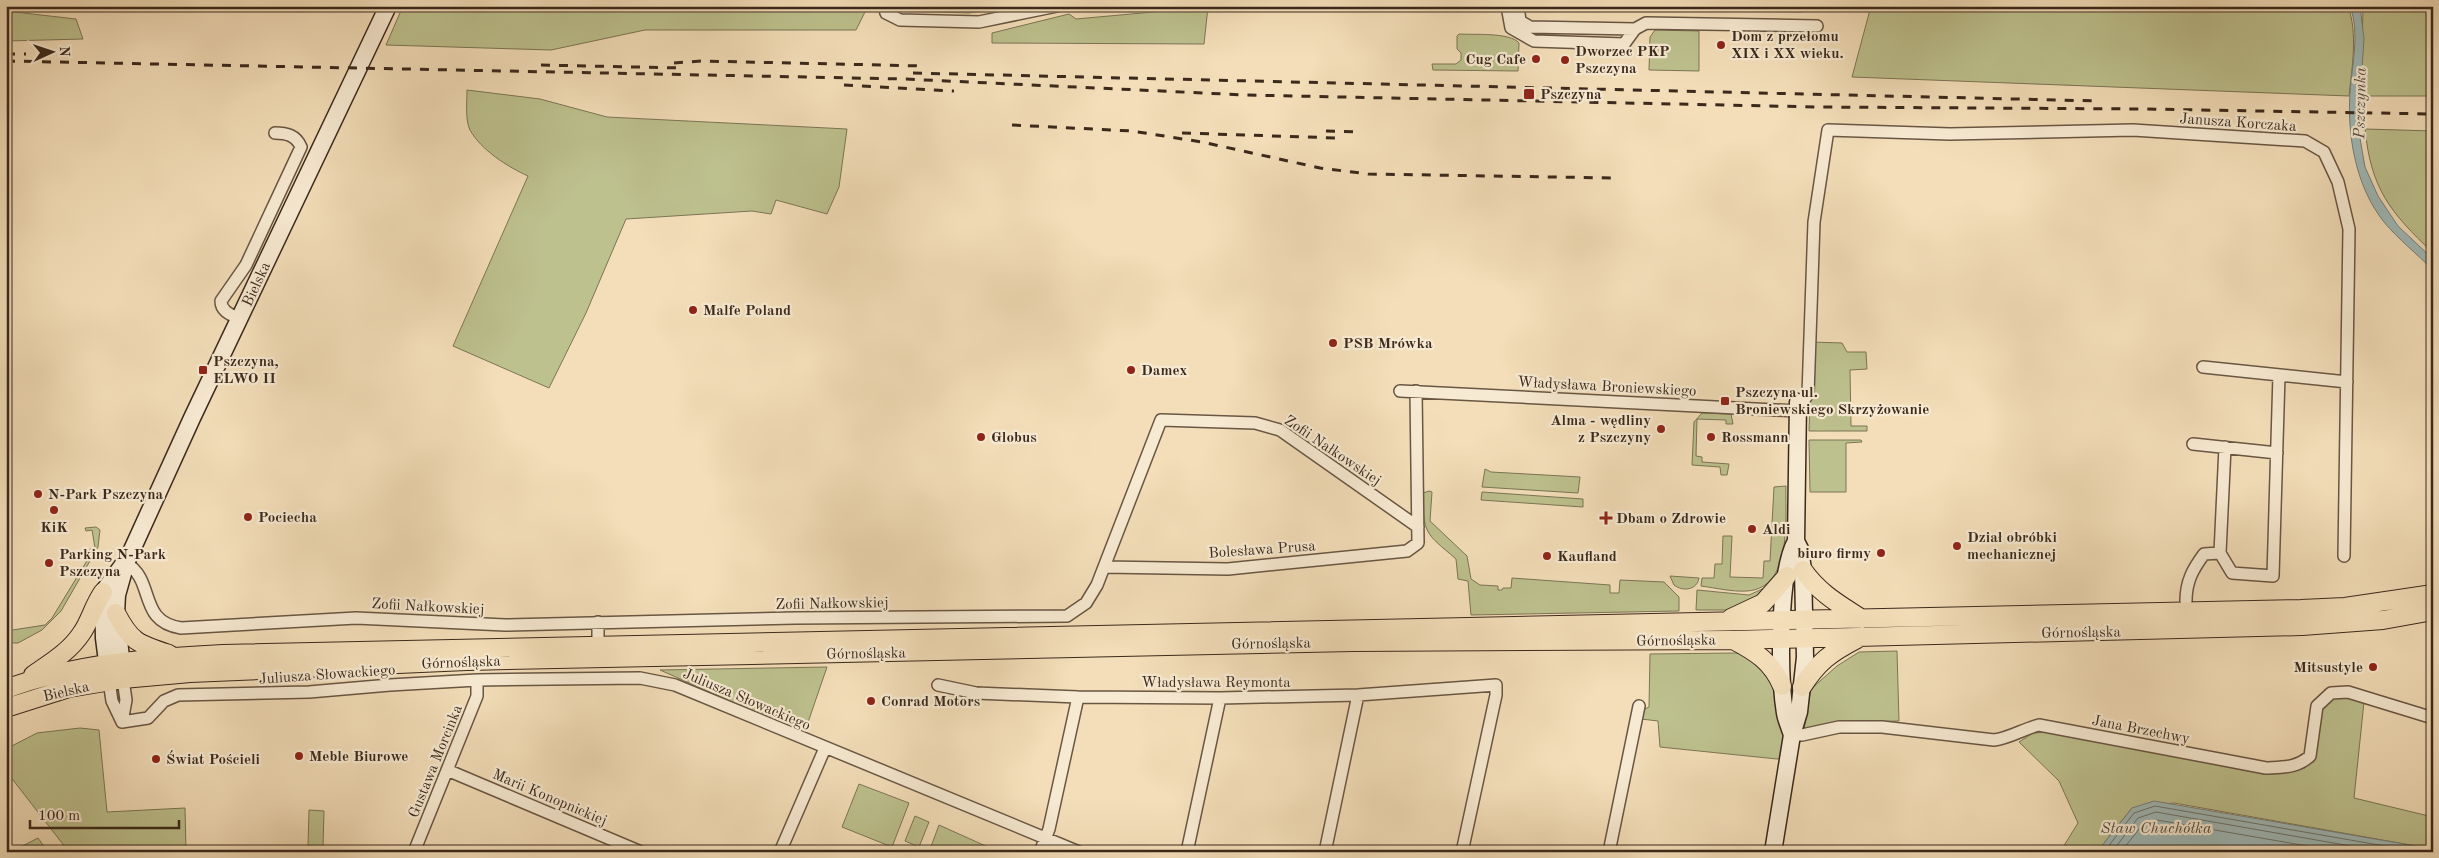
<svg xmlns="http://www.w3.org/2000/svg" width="2439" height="858" font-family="'Old Standard TT',serif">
  <rect width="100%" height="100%" fill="#f3deb9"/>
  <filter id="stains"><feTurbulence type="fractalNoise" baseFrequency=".004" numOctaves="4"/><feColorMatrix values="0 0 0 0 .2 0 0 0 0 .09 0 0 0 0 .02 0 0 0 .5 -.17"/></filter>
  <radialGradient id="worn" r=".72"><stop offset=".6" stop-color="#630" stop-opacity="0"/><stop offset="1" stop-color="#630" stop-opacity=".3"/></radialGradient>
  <path fill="#bdc18e" stroke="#7c7555" d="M 403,6 L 868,6 L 856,30 L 645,30 L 551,50 L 386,45 Z
    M 897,6 L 1017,6 L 969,13 L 904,11 Z
    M 1746,6 L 1802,6 L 1802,12 L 1746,11 Z
    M 1871,6 L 2348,6 C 2358,34 2352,67 2349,96 L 1852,77 Z
    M 2363,6 L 2433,6 L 2433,96 L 2361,96 Z
    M 1208,7 L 1204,44 L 992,43 L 992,33 L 1069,14 L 1076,19 Z
    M 6,11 L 76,19 L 83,39 L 6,41 Z
    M 1655,30 L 1699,31 L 1699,71 L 1649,70 L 1650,37 Z
    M 1459,34 C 1473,35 1510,32 1519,43 L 1518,71 L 1433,70 L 1432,64 L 1456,64 L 1461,60 L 1461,53 L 1457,49 L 1457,36 Z
    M 467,90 L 540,99 L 607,117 L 847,129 L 839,187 L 827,214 L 776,200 L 771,214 L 752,211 L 626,219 L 586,313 L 549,388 L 453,346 L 528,176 C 508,167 481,150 470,130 C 465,120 467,101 467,90 Z
    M 2365,129 L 2433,131 L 2433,253 C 2390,212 2371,189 2365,129 Z
    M 1812,342 L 1842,343 L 1847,352 L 1866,352 L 1867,369 L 1850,370 L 1851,426 L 1867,426 L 1867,431 L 1809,431 Z
    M 1702,413 L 1731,414 L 1733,424 L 1726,424 L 1726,420 L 1697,419 L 1696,456 L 1702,457 L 1702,462 L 1729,464 L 1727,475 L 1721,475 L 1720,467 L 1692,465 L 1694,422 Z
    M 1809,440 L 1861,440 L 1862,442 L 1846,443 L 1846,492 L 1810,492 Z
    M 1485,469 L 1491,472 L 1580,477 L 1578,493 L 1482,487 Z
    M 1786,486 C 1785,518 1793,588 1747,591 C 1732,592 1716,588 1701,586 L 1702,578 L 1714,578 L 1715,564 L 1722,564 L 1723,536 L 1732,536 L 1730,577 L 1763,578 L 1764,561 L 1770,561 L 1774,487 Z
    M 1429,491 L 1432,492 L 1430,521 L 1467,556 L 1471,579 L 1480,585 L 1498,586 L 1498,590 L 1502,590 L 1503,588 L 1511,588 L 1512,578 L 1610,585 L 1610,593 L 1619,593 L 1620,580 L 1664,582 L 1679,597 L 1679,611 L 1471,615 L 1468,581 L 1458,579 L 1456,559 C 1426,533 1423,535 1423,493 Z
    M 1482,492 L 1583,499 L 1583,507 L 1481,500 Z
    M 96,527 L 100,530 L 98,547 L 61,611 L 42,630 L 18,643 L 9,643 L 6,631 L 45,625 L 52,618 L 88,559 L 90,549 L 95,548 L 92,530 L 86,531 L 85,528 Z
    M 1670,576 L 1699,578 C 1697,590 1683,592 1674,585 Z
    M 1769,586 L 1766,596 L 1731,610 L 1696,610 L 1697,590 L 1749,595 Z
    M 1897,651 L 1899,721 L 1857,722 L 1804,730 L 1811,689 L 1837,666 L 1859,652 Z
    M 1736,653 C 1778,660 1786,723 1783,758 L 1777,759 L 1660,747 L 1658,721 L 1641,719 L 1645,709 L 1649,707 L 1650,654 Z
    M 827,667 L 804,734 L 660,670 Z
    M 2333,698 L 2348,698 L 2364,702 L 2354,798 L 2433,817 L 2433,849 L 2174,803 L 2132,808 L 2097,852 L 2060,852 L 2078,823 L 2059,781 L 2019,742 L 2033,733 L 2048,732 L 2264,774 L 2291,772 L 2305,768 L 2316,757 L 2321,709 Z
    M 80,728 L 99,730 L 107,812 L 185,808 L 186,852 L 69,852 L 6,771 L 6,749 L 37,733 Z
    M 859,784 L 909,803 L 892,847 L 842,827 Z
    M 309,810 L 324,811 L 323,847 L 308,846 Z
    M 915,816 L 929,822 L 919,847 L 905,841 Z
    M 939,825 L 988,847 L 986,852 L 929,852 Z
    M 38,838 L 48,852 L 11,852 Z"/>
  <path fill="#9fbab9" stroke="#77807a" d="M 2350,6 L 2360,6 L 2364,39 L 2358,127 L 2365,167 L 2378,196 L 2398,226 L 2433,259 L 2433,270 C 2417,254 2398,239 2384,222 C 2356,187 2347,136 2350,93 C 2352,64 2360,34 2350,6 Z
    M 2154,801 L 2433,849 L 2433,852 L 2097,852 L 2132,808 Z"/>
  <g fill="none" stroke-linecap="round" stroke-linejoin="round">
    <path stroke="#6d726a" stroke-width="1" d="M 2104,852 L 2134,813 L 2155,806 L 2419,852
      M 2112,852 L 2138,818 L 2156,812 L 2385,852
      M 2121,852 L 2143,824 L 2157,820 L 2342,852"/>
    <g stroke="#695643" stroke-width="14">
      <path id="street" d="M 884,6 L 886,13 L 900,20 L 979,22 L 1057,6
        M 1507,6 L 1511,28 L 1534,41 L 1624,44 L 1635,29
        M 1518,6 L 1520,21 L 1530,27 L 1635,29 L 1646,23 L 1817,26
        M 240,319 C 232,315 221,312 221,301 L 246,265 L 301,147 C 296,135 286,133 275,133
        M 2203,367 L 2347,382
        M 1400,391 L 1797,411 L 1808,394 L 1814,222 L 1828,130 L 1950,134 L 2133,130 L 2305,141 L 2324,152 L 2338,182 L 2349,229 L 2344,556
        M 2193,444 L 2277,453
        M 2225,447 L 2220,553 L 2232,573 L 2273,576 L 2279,375
        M 126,563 C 156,581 137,621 181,628 L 356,618 L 505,625 L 795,618 L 1067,616 L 1086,603 L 1097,585 L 1161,420 L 1255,423 L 1280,430 L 1418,527
        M 1104,567 L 1228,569 L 1407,551 L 1418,543 L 1416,391
        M 2186,601 C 2186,581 2193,569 2204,554 L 2220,553
        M 598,622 L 598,646
        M 109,681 L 112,701 L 122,722
        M 938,685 L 976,693 L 1078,697 L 1220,698 L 1358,695 L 1496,685 L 1496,695 L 1462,852
        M 122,722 L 148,718 L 164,701 L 178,695 L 309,692 L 390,685 L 477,680 L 640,678 L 675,685 L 1079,852
        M 122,722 L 126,700 L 123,679
        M 1792,735 L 1802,735 L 1839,727 L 1882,727 L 1994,740 C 2010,738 2023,729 2039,725 L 2266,768 C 2283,767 2297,768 2310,756 L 2317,706 L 2331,693 L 2348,692 L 2433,718
        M 447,770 L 641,852
        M 414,852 L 477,696 L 477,680
        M 780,852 L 825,748
        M 1040,852 L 1049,829 L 1078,697
        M 1187,852 L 1220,698
        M 1325,852 L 1358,695
        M 1609,852 L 1639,706"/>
    </g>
    <g stroke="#3b291c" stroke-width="19">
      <path id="secondary" d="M 123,676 L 116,613 L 117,595 L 126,563 L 192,418 L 388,6
        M 109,677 L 104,638 L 103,592 L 122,566
        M 1792,735 C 1790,728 1786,720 1785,713 C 1779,676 1778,572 1796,541
        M 1773,852 L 1792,735 L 1799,712 L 1805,657 L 1803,570 L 1800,549 L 1796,541 L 1798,402"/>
    </g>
    <g stroke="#3b291c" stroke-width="20">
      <path id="primary" d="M 1803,570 C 1819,593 1839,604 1862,619
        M 116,613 C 131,642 138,644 169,654
        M 1731,618 L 1763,603 L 1787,576
        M 1733,640 C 1756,652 1772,662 1782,686
        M 33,675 C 50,663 69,652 81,634 C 90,622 93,606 103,592
        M 1802,687 C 1818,662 1830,653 1857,639
        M 6,689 C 76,663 149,658 223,654 L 2301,609 L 2345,607 L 2433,594
        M 6,708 L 69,688 L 123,679 L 190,673 L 467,661 L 1353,642 L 1733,640 L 2302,626 L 2383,620 L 2433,611"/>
    </g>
    <use href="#street" stroke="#f7ead2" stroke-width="11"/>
    <use href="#secondary" stroke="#f7ead2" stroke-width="16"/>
    <use href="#primary" stroke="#f3deb9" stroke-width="18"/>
    <path stroke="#3b291c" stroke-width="3" stroke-dasharray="9 9" stroke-linecap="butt" d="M 6,54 L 26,54
      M 6,61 L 904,79 L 1246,95 L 1819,107 L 2144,109 L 2433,114
      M 674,63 L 702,61 L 924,66
      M 541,65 L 683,68
      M 913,73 L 2100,101
      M 844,85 L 954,91
      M 1012,125 L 1132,131 L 1202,142 L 1320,168 L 1368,174 L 1615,178
      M 1326,131 L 1360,132
      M 1182,133 L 1337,138"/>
  </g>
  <g fill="#8f2418" stroke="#f7ead2" stroke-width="2">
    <circle cx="1721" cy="45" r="5"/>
    <circle cx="1536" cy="59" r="5"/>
    <circle cx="1565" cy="60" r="5"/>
    <rect x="1523" y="88" width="12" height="12" rx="2.5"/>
    <circle cx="693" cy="310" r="5"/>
    <circle cx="1333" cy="343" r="5"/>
    <rect x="198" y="365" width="10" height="10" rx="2.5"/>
    <circle cx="1131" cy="370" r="5"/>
    <rect x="1720" y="396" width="10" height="10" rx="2.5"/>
    <circle cx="1661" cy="429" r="5"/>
    <circle cx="981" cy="437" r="5"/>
    <circle cx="1711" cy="437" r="5"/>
    <circle cx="38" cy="494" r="5"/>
    <circle cx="54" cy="510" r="5"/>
    <circle cx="248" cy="517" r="5"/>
    <path d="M1603.5 510.5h5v5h5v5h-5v5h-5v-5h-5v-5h5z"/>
    <circle cx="1752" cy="529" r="5"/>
    <circle cx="1957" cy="546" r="5"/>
    <circle cx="1881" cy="553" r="5"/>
    <circle cx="1547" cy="556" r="5"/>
    <circle cx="49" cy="563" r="5"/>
    <circle cx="2373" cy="667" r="5"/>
    <circle cx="871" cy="701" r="5"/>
    <circle cx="299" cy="756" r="5"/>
    <circle cx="156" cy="759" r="5"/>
  </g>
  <g text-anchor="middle" stroke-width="4.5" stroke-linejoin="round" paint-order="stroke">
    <g font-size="15" font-weight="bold" fill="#3b291c" stroke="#f7ead2" text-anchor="start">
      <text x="1731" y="41">Dom z przełomu<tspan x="1731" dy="17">XIX i XX wieku.</tspan></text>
      <text x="1575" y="56">Dworzec PKP<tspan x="1575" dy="17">Pszczyna</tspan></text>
      <text x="1526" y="64" text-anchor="end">Cug Cafe</text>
      <text x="1540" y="99">Pszczyna</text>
      <text x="703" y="315">Malfe Poland</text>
      <text x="1343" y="348">PSB Mrówka</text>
      <text x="213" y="366">Pszczyna,<tspan x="213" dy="17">ELWO II</tspan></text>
      <text x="1141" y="375">Damex</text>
      <text x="1735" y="397">Pszczyna ul.<tspan x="1735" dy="17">Broniewskiego Skrzyżowanie</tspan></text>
      <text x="1651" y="425" text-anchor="end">Alma - wędliny<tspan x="1651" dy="17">z Pszczyny</tspan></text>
      <text x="991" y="442">Globus</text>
      <text x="1721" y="442">Rossmann</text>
      <text x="48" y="499">N-Park Pszczyna</text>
      <text x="258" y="522">Pociecha</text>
      <text x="1616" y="523">Dbam o Zdrowie</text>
      <text x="54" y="532" text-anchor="middle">KiK</text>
      <text x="1762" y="534">Aldi</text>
      <text x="1967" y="542">Dział obróbki<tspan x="1967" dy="17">mechanicznej</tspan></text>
      <text x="1871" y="558" text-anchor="end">biuro firmy</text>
      <text x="59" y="559">Parking N-Park<tspan x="59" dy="17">Pszczyna</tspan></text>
      <text x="1557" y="561">Kaufland</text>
      <text x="2363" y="672" text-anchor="end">Mitsustyle</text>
      <text x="881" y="706">Conrad Motors</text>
      <text x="309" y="761">Meble Biurowe</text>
      <text x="166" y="764">Świat Pościeli</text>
    </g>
    <g font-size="15" fill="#3b291c" stroke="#f7ead2">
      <text transform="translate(2238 122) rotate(4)" y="5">Janusza Korczaka</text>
      <text transform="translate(256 284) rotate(-65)" y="5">Bielska</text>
      <text transform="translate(1607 386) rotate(3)" y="5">Władysława Broniewskiego</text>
      <text transform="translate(1333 450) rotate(34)" y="5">Zofii Nałkowskiej</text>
      <text transform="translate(1262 549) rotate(-4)" y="5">Bolesława Prusa</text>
      <text transform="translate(832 603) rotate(-1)" y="5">Zofii Nałkowskiej</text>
      <text transform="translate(428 606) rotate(3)" y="5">Zofii Nałkowskiej</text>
      <text transform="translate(2081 632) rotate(-1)" y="5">Górnośląska</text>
      <text transform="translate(1676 640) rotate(-1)" y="5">Górnośląska</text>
      <text transform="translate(1271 643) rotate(-1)" y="5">Górnośląska</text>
      <text transform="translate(866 653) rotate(-1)" y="5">Górnośląska</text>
      <text transform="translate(461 662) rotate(-2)" y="5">Górnośląska</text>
      <text transform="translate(327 674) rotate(-4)" y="5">Juliusza Słowackiego</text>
      <text x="1216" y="687">Władysława Reymonta</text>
      <text transform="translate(66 691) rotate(-13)" y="5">Bielska</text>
      <text transform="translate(747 699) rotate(23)" y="5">Juliusza Słowackiego</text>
      <text transform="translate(2141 729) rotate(11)" y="5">Jana Brzechwy</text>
      <text transform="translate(435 761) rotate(-68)" y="5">Gustawa Morcinka</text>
      <text transform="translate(550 797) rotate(23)" y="5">Marii Konopnickiej</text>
    </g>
    <g font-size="16" font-style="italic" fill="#544d43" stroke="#f7ead2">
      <text transform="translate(2359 103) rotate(-89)" y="6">Pszczynka</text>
      <text x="2156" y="833">Staw Chuchółka</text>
    </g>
  </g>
  <rect width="2439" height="858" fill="none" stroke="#f3deb9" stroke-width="25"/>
  <rect x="8" y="8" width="2424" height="843" fill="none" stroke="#3b291c" stroke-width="2.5"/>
  <rect x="12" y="12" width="2414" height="833" fill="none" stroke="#3b291c"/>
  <g transform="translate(52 52) rotate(87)" stroke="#f7ead2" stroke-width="4" paint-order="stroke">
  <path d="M0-4L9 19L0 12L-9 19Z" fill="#3b291c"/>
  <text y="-8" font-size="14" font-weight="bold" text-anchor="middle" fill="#3b291c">N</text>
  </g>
  <path d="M30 820v8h149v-8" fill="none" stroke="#3b291c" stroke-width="2.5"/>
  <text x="38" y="820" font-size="15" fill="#3b291c" stroke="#f7ead2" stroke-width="4" paint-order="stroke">100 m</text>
  <rect width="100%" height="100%" filter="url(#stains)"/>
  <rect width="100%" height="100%" fill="url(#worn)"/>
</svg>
